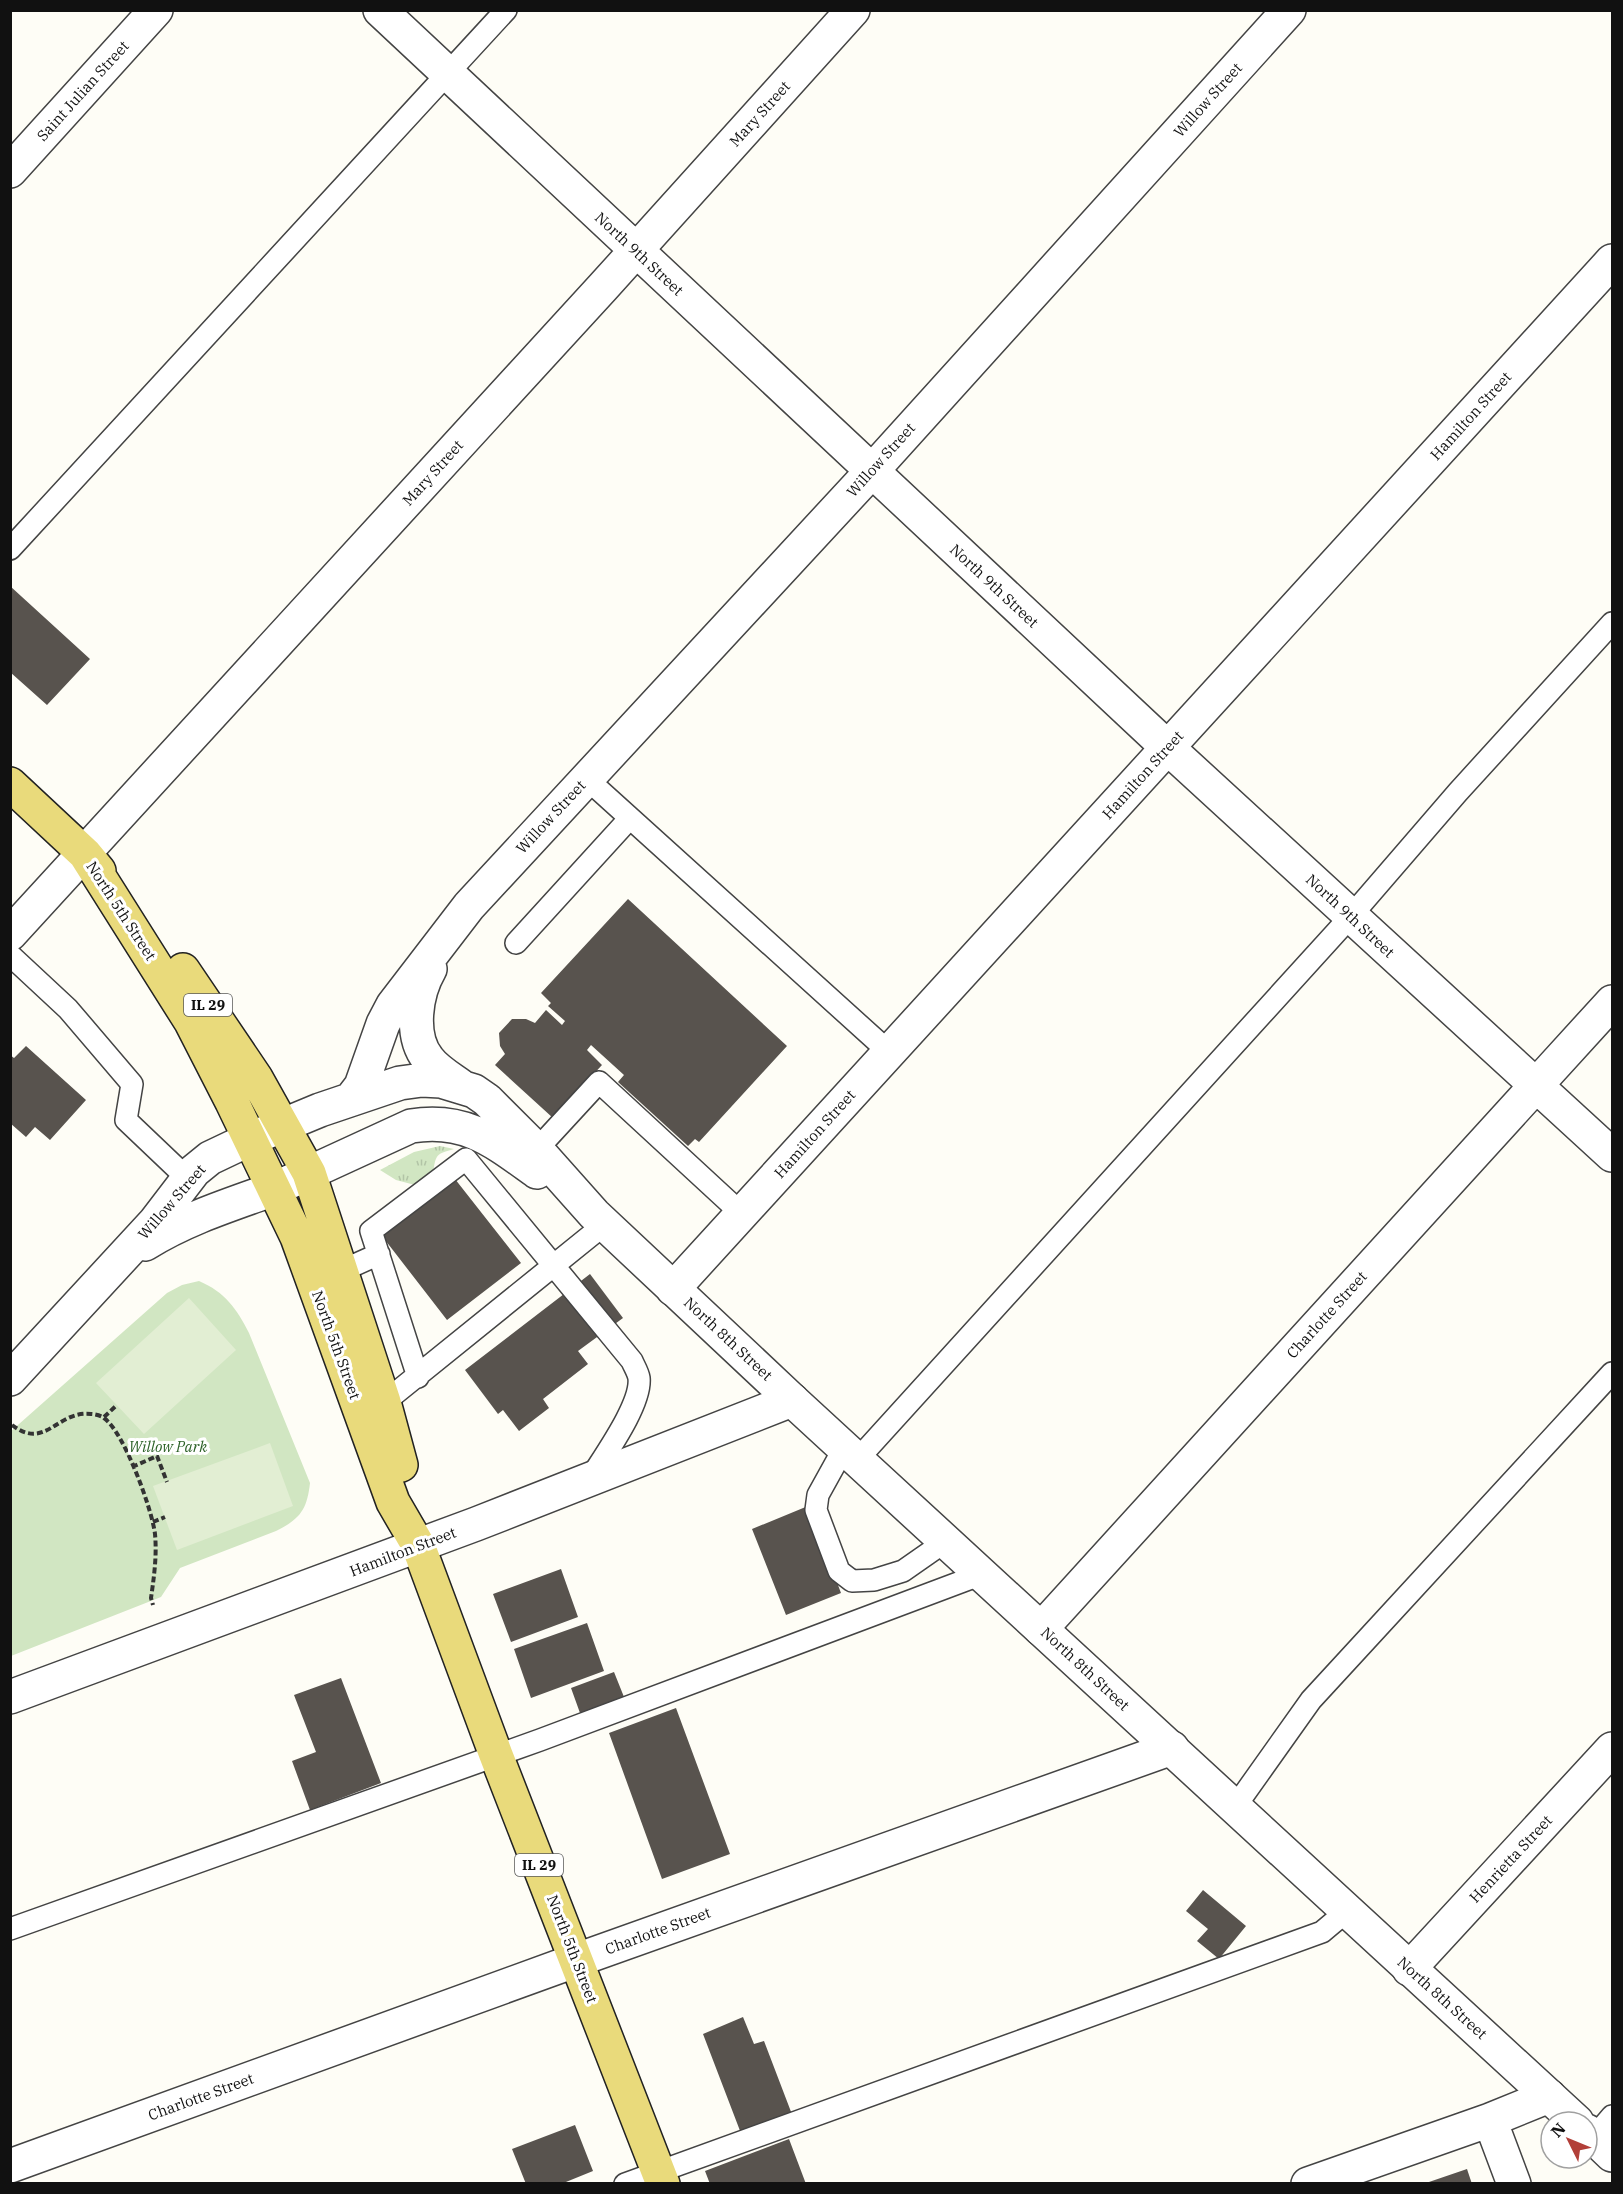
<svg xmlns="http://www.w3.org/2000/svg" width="1623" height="2194" font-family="'IBM Plex Serif',serif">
  <defs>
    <pattern id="grass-tufts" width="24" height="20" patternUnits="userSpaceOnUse" patternTransform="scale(1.5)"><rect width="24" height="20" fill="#d1e6c2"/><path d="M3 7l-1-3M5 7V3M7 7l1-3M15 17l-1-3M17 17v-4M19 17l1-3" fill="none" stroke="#b2c4a6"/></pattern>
  </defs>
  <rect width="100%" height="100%" fill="#fefdf6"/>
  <path fill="url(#grass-tufts)" d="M 440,1146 L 454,1149 C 436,1154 436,1154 433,1173 L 415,1185 L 396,1180 L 380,1170 L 414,1152 Z"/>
  <path fill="#d1e6c2" d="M 199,1281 C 225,1292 237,1309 249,1333 L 310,1483 C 307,1510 300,1519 276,1531 L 180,1568 L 161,1597 L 11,1656 L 10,1432 L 167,1293 L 182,1285 Z"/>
  <path fill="#e2eed3" d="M 189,1298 L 236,1350 L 144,1434 L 96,1383 Z
    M 270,1443 L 293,1506 L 177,1550 L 153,1486 Z"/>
  <path fill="#58534e" d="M 10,586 L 90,659 L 47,705 L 10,672 Z
    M 628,899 L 787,1046 L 699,1142 L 695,1139 L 688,1146 L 618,1082 L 624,1075 L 591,1045 L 587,1050 L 602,1065 L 553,1118 L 495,1065 L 505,1054 L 500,1046 L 499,1033 L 512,1019 L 526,1019 L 535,1023 L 546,1010 L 562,1025 L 565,1021 L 548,1006 L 551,1003 L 541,993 Z
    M 26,1046 L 86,1100 L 50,1140 L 35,1127 L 26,1137 L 10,1123 L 10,1055 L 14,1058 Z
    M 455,1179 L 521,1263 L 447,1320 L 382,1236 Z
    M 590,1274 L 623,1318 L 578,1351 L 588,1364 L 543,1399 L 549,1408 L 519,1431 L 503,1410 L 498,1414 L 465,1370 Z
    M 808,1506 L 841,1593 L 786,1615 L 752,1529 Z
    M 561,1569 L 578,1617 L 511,1642 L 493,1594 Z
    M 587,1623 L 604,1671 L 531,1698 L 514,1649 Z
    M 614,1672 L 624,1697 L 580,1713 L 571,1688 Z
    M 341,1678 L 381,1783 L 310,1810 L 292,1761 L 316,1752 L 294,1695 Z
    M 676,1708 L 730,1854 L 662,1879 L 609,1733 Z
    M 1203,1890 L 1246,1926 L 1219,1959 L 1197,1941 L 1208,1929 L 1186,1911 Z
    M 743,2017 L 754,2044 L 764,2041 L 793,2117 L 742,2136 L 703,2034 Z
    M 575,2125 L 593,2171 L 561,2184 L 526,2184 L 512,2149 Z
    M 789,2139 L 806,2184 L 710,2184 L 705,2171 Z
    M 1467,2169 L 1472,2184 L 1427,2184 L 1426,2183 Z"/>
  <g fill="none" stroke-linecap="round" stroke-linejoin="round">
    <g stroke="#444" stroke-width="24">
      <path id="service" d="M 10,549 L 506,10
        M 587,779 L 889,1052
        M 516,943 L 630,818
        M 10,955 L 68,1009 L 132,1084 L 126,1120 L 188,1179
        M 529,1158 L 599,1082 L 742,1214
        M 330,1276 L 379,1254
        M 418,1377 L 371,1231 L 466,1159 L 632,1361 C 634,1366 638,1372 639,1378 C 642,1404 604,1456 590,1479
        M 376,1409 L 605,1224
        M 844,1448 L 818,1495 L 816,1510 L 839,1571 L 852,1581 L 874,1580 L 903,1571 L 946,1541
        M 857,1460 L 1351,916 L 1458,792 L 1612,623
        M 1235,1807 L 1311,1700 L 1612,1373
        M 10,1929 L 540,1740 L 982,1574
        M 1594,2137 L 1612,2116
        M 625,2184 L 1322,1932 L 1347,1911"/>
    </g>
    <g stroke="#444" stroke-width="36">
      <path id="minor" d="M 380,10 L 1168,748 L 1612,1155
        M 10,171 L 156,10
        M 10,934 L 603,287 L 853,10
        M 145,1244 C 185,1219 229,1205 274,1189
        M 673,1289 L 1612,261
        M 10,1379 L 155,1222 L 194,1171 L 210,1158 L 250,1139
        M 1041,1629 L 1612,1002
        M 10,1697 L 476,1524 L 792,1400
        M 1409,1969 L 1612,1749
        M 1490,2120 L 1514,2184
        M 10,2166 L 577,1960 L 1172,1748
        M 1308,2184 L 1490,2120 L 1549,2096"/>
    </g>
    <g stroke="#444" stroke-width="36">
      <path id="tertiary" d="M 430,969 C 416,993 409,1035 428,1059 C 436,1070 450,1078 461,1086
        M 351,1099 L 361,1086 L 383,1024 L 393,1005 L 469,906 L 871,472 L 1289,10
        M 250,1139 L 320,1110 L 400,1083 L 422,1080 L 441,1081 L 474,1091 L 487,1100 L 537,1150 L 594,1214 L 792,1400 L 1577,2122
        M 274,1189 L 411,1126 C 466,1117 495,1142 537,1172
        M 1587,2131 L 1612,2155"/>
    </g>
    <g stroke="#222" stroke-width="36">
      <path id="primary" d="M 10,784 L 85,854 L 99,871
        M 85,854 L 191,1022 L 232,1102 L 297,1237 L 393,1502 L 418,1545 L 496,1755 L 663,2184
        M 183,970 L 256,1078 L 309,1173 L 384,1402 L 401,1465"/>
    </g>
    <path stroke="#333" stroke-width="4" stroke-dasharray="6 3" stroke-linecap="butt" d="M 104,1417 L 117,1405
      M 12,1425 C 46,1451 57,1410 91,1414 C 95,1414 102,1416 104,1418 C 124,1432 152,1509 155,1534 C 157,1556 154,1577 151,1598 L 153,1605
      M 132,1467 L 157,1456 L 167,1482
      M 153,1522 L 165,1517"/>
    <use href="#service" stroke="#fff" stroke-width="21"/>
    <use href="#minor" stroke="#fff" stroke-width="33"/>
    <use href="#tertiary" stroke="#fff" stroke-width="33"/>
    <use href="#primary" stroke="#e9da7b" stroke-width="33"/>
  </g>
  <g text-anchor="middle" stroke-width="6" stroke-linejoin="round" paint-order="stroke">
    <g fill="#fff" stroke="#585858" stroke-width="1.5">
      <rect x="184" y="994" width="48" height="22" rx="4.5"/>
      <rect x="515" y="1854" width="48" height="22" rx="4.5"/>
    </g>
    <g font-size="14" font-weight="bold" fill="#111">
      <text x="208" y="1010">IL 29</text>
      <text x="539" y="1870">IL 29</text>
    </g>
    <g font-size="15" fill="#111" stroke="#fff">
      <text transform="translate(83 91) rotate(-48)" y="5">Saint Julian Street</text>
      <text transform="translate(1208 100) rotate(-48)" y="5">Willow Street</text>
      <text transform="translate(760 114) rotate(-48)" y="5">Mary Street</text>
      <text transform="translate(639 254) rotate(43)" y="5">North 9th Street</text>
      <text transform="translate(1471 416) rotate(-48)" y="5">Hamilton Street</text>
      <text transform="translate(881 460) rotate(-48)" y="5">Willow Street</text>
      <text transform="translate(433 473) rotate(-48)" y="5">Mary Street</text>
      <text transform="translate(994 586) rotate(43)" y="5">North 9th Street</text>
      <text transform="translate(1143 775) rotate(-48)" y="5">Hamilton Street</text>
      <text transform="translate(551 817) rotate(-47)" y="5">Willow Street</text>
      <text transform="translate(121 911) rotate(57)" y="5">North 5th Street</text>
      <text transform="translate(1350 916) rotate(43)" y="5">North 9th Street</text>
      <text transform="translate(815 1134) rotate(-48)" y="5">Hamilton Street</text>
      <text transform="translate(172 1202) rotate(-49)" y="5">Willow Street</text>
      <text transform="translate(1327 1315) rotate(-48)" y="5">Charlotte Street</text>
      <text transform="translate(728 1339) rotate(43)" y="5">North 8th Street</text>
      <text transform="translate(336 1345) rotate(70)" y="5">North 5th Street</text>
      <text transform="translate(403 1552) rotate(-21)" y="5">Hamilton Street</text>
      <text transform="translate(1085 1669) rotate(43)" y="5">North 8th Street</text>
      <text transform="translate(1511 1859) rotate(-47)" y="5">Henrietta Street</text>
      <text transform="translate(658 1931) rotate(-20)" y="5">Charlotte Street</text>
      <text transform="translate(572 1949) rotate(69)" y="5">North 5th Street</text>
      <text transform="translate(1442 1998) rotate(42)" y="5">North 8th Street</text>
      <text transform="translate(201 2097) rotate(-20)" y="5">Charlotte Street</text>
    </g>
    <g font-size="15" font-style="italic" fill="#2d6228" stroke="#fff">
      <text x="168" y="1452">Willow Park</text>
    </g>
  </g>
  <rect width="1623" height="2194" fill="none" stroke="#111111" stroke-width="24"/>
  <g transform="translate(1569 2140) rotate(313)"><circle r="28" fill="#ffffff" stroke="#a0a0a0" stroke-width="1.5"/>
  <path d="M0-4.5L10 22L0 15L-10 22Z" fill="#b23f38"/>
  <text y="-9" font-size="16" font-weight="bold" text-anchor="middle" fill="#111111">N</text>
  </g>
</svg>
